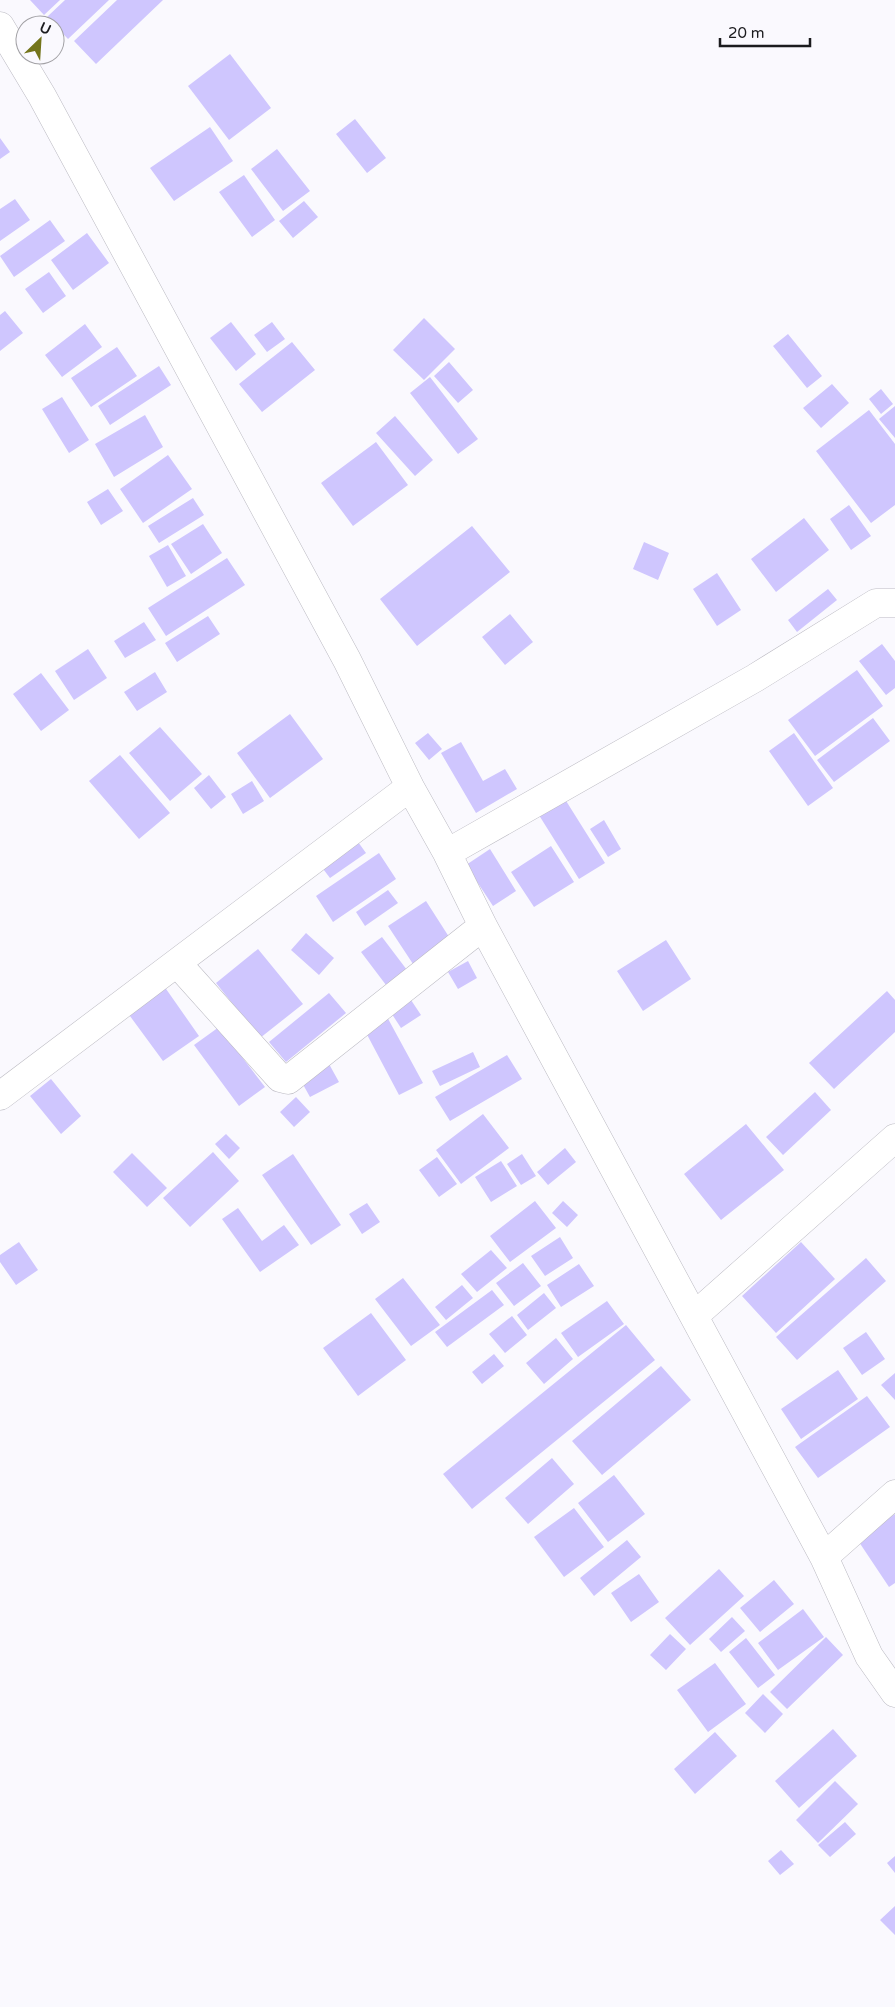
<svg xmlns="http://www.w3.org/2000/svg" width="895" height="2007" font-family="'Varela Round',sans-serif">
  <rect width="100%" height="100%" fill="#faf9fe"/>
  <path fill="#cfc6fe" d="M 30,0 L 60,0 L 44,15 Z
    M 65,0 L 109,0 L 68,39 L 47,17 Z
    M 117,0 L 163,0 L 96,64 L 74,41 Z
    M 230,54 L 271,108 L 229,140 L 188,86 Z
    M 355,119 L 386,158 L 367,173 L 336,134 Z
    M 210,127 L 233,161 L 174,201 L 150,168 Z
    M 0,138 L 10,152 L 0,159 Z
    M 277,149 L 310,191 L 283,211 L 251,169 Z
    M 244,175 L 275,220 L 252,237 L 219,192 Z
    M 15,199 L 30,220 L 0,241 L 0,209 Z
    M 304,201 L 318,217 L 293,238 L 279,221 Z
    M 50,220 L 65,241 L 14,277 L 0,256 Z
    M 87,233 L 109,263 L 73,290 L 51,260 Z
    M 49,272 L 66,296 L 43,313 L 25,289 Z
    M 5,311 L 23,333 L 0,351 L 0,315 Z
    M 424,318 L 455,349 L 424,380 L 393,350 Z
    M 231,322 L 256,354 L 236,371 L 210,338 Z
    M 272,322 L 285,339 L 267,352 L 254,335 Z
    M 85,324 L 102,347 L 62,377 L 45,355 Z
    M 788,334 L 822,376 L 807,388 L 773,346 Z
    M 292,342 L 315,370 L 262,412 L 239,384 Z
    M 117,347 L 137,376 L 91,407 L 71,378 Z
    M 449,362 L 473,390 L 458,403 L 434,376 Z
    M 159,366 L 171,385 L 110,425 L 98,406 Z
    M 430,377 L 478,439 L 458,454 L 410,393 Z
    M 832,384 L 849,403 L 821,428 L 803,408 Z
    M 881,389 L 893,404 L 881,414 L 869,399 Z
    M 62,397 L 89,440 L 69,453 L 42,409 Z
    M 895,406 L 895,438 L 879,419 Z
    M 869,410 L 895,444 L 895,505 L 871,523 L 816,451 Z
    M 145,415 L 163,447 L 114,477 L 95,444 Z
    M 395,416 L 433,460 L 415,476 L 376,433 Z
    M 376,442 L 408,485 L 353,526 L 321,483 Z
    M 168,455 L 192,489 L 143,523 L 120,489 Z
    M 108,489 L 123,511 L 101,525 L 87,502 Z
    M 193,498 L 204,515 L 159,543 L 148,526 Z
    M 849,505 L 871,536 L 851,550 L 830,519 Z
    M 804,518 L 829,550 L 776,592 L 751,559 Z
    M 203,524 L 222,553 L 191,574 L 171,544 Z
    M 472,526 L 510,572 L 417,646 L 380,599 Z
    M 644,542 L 669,553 L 658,580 L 633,569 Z
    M 168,545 L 186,576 L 167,587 L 149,556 Z
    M 227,558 L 245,585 L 166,636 L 148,608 Z
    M 717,573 L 741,610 L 717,626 L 693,589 Z
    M 828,589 L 837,600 L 797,632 L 788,620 Z
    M 510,614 L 533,642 L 505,665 L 482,637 Z
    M 208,616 L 220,634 L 177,662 L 165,643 Z
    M 144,622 L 156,640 L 125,658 L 114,641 Z
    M 882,644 L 895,661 L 895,688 L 886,695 L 859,661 Z
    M 88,649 L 107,678 L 74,700 L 55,671 Z
    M 857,670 L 883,706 L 815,756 L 788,720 Z
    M 155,672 L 167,692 L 137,711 L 124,692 Z
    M 41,673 L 69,710 L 41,731 L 13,694 Z
    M 290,714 L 323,759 L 270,798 L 237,753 Z
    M 873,718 L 890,741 L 834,782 L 817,760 Z
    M 160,727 L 202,774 L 170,801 L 129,753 Z
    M 428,733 L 442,749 L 429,760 L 415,743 Z
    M 794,733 L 833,788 L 808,806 L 769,751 Z
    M 461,742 L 483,781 L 505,769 L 517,789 L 476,813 L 441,753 Z
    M 120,755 L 170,813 L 139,839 L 89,781 Z
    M 209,775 L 226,797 L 211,809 L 194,788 Z
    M 252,781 L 264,801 L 243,814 L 231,794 Z
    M 563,796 L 605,863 L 579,879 L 537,812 Z
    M 604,820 L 621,849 L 608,857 L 590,829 Z
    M 353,835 L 366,853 L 330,878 L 317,861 Z
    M 551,846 L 574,882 L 534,907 L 511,872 Z
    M 490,849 L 516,891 L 493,906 L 466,865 Z
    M 379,853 L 396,879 L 333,922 L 316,896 Z
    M 388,890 L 398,903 L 365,926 L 356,912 Z
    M 426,901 L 451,940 L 413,964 L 388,926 Z
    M 306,933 L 334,958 L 319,975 L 291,950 Z
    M 382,937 L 407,970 L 386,985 L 361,952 Z
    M 666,940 L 691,979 L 643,1011 L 617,971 Z
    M 258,949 L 303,1004 L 260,1038 L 216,983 Z
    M 468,961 L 477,978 L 458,989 L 448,972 Z
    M 164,986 L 199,1036 L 163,1061 L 127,1012 Z
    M 405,991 L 421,1015 L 401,1028 L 386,1005 Z
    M 887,991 L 895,1000 L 895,1032 L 834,1089 L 809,1063 Z
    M 329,993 L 346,1013 L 286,1062 L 269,1042 Z
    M 386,1015 L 423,1083 L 399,1095 L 363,1027 Z
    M 219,1027 L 265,1087 L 239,1106 L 194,1045 Z
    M 473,1052 L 480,1067 L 440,1086 L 432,1071 Z
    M 507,1055 L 522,1079 L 450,1121 L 435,1097 Z
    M 329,1064 L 339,1082 L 310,1097 L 300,1079 Z
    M 51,1079 L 81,1116 L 61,1134 L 30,1096 Z
    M 815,1092 L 831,1110 L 783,1155 L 766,1137 Z
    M 296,1097 L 310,1112 L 294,1127 L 280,1112 Z
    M 483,1114 L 509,1148 L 461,1184 L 436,1150 Z
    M 746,1124 L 784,1170 L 721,1220 L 684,1174 Z
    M 226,1134 L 240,1148 L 229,1159 L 215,1144 Z
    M 565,1148 L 576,1162 L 548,1185 L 537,1172 Z
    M 213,1152 L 239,1181 L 190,1227 L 163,1198 Z
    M 132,1153 L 167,1188 L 147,1207 L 113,1172 Z
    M 293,1154 L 341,1225 L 311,1245 L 262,1175 Z
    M 522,1154 L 536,1176 L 521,1185 L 507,1164 Z
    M 437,1157 L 457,1184 L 439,1197 L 419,1170 Z
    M 501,1161 L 517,1186 L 491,1202 L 475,1177 Z
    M 535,1201 L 556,1228 L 510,1262 L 490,1236 Z
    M 563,1201 L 578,1215 L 567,1227 L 552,1213 Z
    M 367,1203 L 380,1222 L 362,1234 L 349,1214 Z
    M 238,1208 L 262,1241 L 284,1225 L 299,1245 L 260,1272 L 222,1219 Z
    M 560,1237 L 573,1258 L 545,1276 L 531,1256 Z
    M 19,1242 L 38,1270 L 16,1285 L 0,1262 L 0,1255 Z
    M 801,1242 L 835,1279 L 776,1333 L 742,1296 Z
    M 491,1250 L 507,1268 L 477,1292 L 461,1274 Z
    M 866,1258 L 886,1281 L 797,1360 L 776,1337 Z
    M 523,1263 L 541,1286 L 514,1306 L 496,1283 Z
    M 579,1264 L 594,1286 L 561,1307 L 547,1285 Z
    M 403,1278 L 440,1325 L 411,1346 L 375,1299 Z
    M 462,1285 L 473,1298 L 446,1320 L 435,1307 Z
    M 492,1290 L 504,1305 L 447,1347 L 435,1332 Z
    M 544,1293 L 556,1308 L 528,1330 L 517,1315 Z
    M 607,1301 L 624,1324 L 578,1357 L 561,1333 Z
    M 371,1313 L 406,1360 L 358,1396 L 323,1348 Z
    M 512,1316 L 527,1335 L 505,1353 L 489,1334 Z
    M 626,1325 L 655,1360 L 472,1509 L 443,1474 Z
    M 866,1332 L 885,1359 L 862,1375 L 843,1348 Z
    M 556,1338 L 573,1359 L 544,1384 L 526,1363 Z
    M 494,1354 L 504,1366 L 482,1384 L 472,1372 Z
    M 661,1366 L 691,1400 L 602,1475 L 572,1441 Z
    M 838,1370 L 858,1399 L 801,1439 L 781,1409 Z
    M 895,1373 L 895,1400 L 881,1385 Z
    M 867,1396 L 890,1427 L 818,1478 L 795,1447 Z
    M 552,1458 L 574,1484 L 528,1524 L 505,1498 Z
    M 614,1475 L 645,1514 L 608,1542 L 578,1503 Z
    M 574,1508 L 604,1547 L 564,1577 L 534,1537 Z
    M 895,1514 L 895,1583 L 889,1587 L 857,1539 Z
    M 627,1540 L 641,1557 L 594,1596 L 580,1578 Z
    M 719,1569 L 744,1596 L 690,1645 L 665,1618 Z
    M 639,1574 L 659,1602 L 631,1622 L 611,1593 Z
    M 774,1580 L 794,1604 L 760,1632 L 740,1608 Z
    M 803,1609 L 824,1637 L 778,1670 L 758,1643 Z
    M 732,1617 L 745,1631 L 721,1652 L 709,1639 Z
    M 670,1634 L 686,1649 L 666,1670 L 650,1655 Z
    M 826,1637 L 843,1655 L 787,1709 L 770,1692 Z
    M 746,1638 L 775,1675 L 758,1688 L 729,1652 Z
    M 715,1663 L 746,1704 L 708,1732 L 677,1690 Z
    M 763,1694 L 783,1714 L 765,1733 L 745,1713 Z
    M 833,1729 L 857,1756 L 799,1808 L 775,1781 Z
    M 715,1732 L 737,1756 L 695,1794 L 674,1769 Z
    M 835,1781 L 858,1804 L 818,1843 L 796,1820 Z
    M 845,1822 L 856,1834 L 830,1857 L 818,1845 Z
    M 781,1850 L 794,1864 L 780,1875 L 768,1861 Z
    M 895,1856 L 895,1873 L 887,1863 Z
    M 895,1906 L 895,1935 L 880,1920 Z"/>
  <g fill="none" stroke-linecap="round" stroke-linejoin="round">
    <g stroke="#bbbac2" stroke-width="29">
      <path id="minor" d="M 0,26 L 42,96 L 347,660 L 410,787 L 447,853 L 483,926 L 824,1557 L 869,1656 L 895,1693
        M 447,853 L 755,678 L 876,603 L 895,603
        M 177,963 L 280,1078 L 288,1080 L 483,926
        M 0,1096 L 410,787
        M 694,1316 L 895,1138
        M 824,1557 L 895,1494"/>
    </g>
    <use href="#minor" stroke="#fff" stroke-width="28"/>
  </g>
  <g transform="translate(40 40) rotate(25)"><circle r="24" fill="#faf9fe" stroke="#a1a0a4"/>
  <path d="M0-4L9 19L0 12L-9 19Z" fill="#74751b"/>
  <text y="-8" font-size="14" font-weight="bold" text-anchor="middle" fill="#1b1b1e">U</text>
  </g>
  <path d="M720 38v8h90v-8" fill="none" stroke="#1b1b1e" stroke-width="2.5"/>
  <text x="728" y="38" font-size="15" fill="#1b1b1e" stroke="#faf9fe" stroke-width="4" paint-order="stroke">20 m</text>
</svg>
